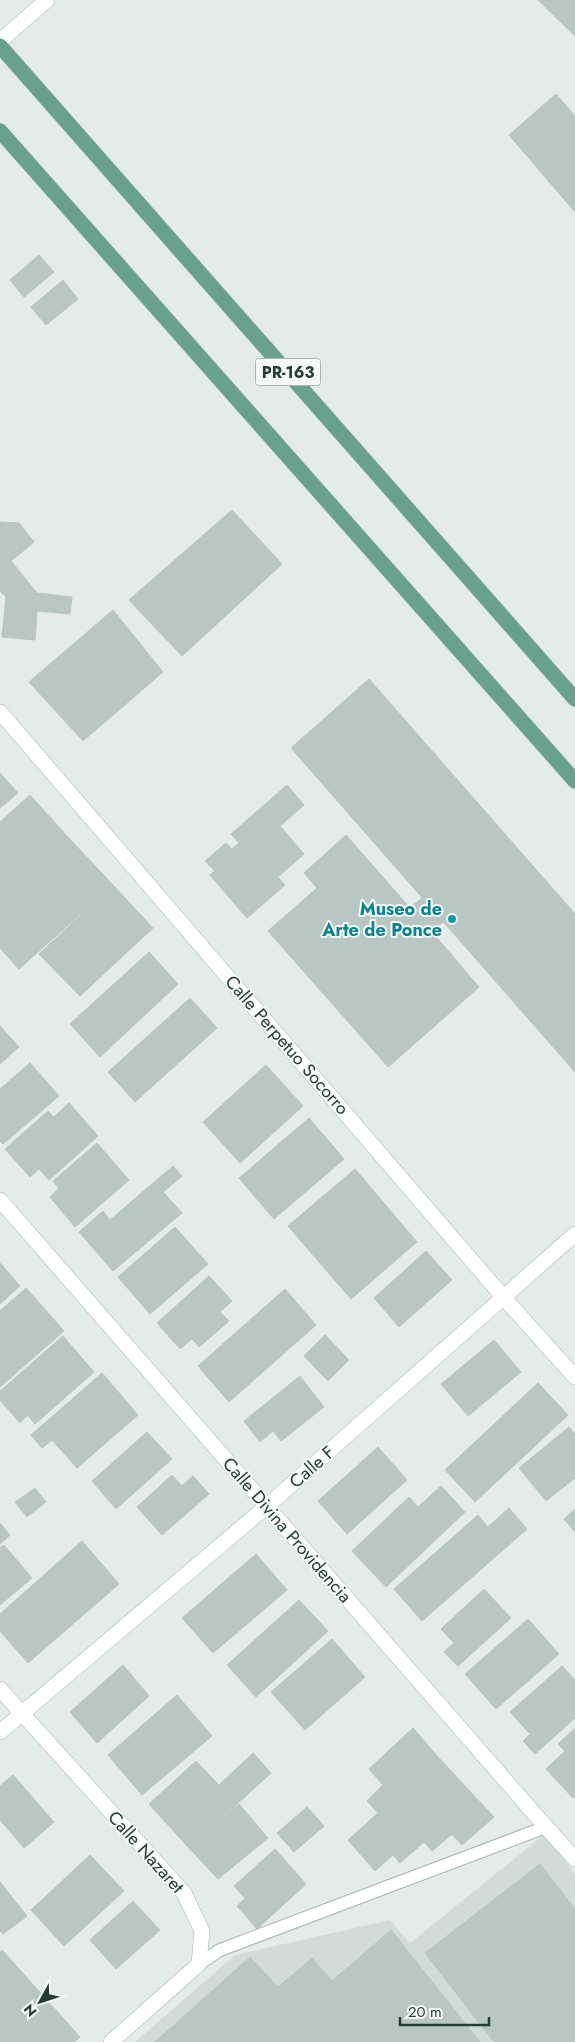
<svg xmlns="http://www.w3.org/2000/svg" width="575" height="2042" font-family="Jost,sans-serif">
  <rect width="100%" height="100%" fill="#e3ece8"/>
  <path fill="#d1dcd7" d="M 545,1834 L 575,1874 L 575,2042 L 135,2042 L 235,1955 L 390,1920 L 410,1943 Z"/>
  <path fill="#b8c7c1" stroke="#b6c6bf" d="M 538,0 L 575,0 L 575,36 Z
    M 556,94 L 575,116 L 575,212 L 509,135 Z
    M 39,255 L 54,272 L 24,297 L 10,280 Z
    M 63,280 L 78,299 L 46,325 L 31,307 Z
    M 232,510 L 282,564 L 182,656 L 129,600 Z
    M 0,522 L 19,523 L 34,542 L 11,561 L 37,593 L 72,597 L 70,614 L 37,611 L 35,640 L 2,637 L 6,597 L 0,591 Z
    M 113,610 L 163,672 L 83,741 L 29,682 Z
    M 369,679 L 575,914 L 575,1072 L 291,748 Z
    M 0,773 L 18,793 L 0,808 Z
    M 287,785 L 304,805 L 280,826 L 304,854 L 278,877 L 285,885 L 247,918 L 210,875 L 215,871 L 205,861 L 226,843 L 232,849 L 239,843 L 231,834 Z
    M 30,795 L 67,836 L 0,896 L 0,822 Z
    M 346,835 L 410,908 L 422,898 L 443,922 L 432,932 L 479,987 L 388,1067 L 268,931 L 317,888 L 304,873 Z
    M 67,836 L 113,885 L 19,969 L 0,948 L 0,896 Z
    M 113,885 L 153,928 L 80,996 L 39,954 Z
    M 149,952 L 178,984 L 100,1057 L 70,1024 Z
    M 190,998 L 217,1028 L 135,1102 L 108,1072 Z
    M 0,1026 L 19,1047 L 0,1064 Z
    M 30,1063 L 59,1096 L 3,1144 L 0,1141 L 0,1089 Z
    M 266,1065 L 303,1106 L 240,1163 L 203,1122 Z
    M 69,1103 L 98,1136 L 49,1180 L 39,1169 L 30,1177 L 5,1149 L 48,1111 L 54,1117 Z
    M 309,1118 L 344,1159 L 274,1219 L 239,1178 Z
    M 97,1143 L 129,1180 L 75,1227 L 50,1197 L 59,1188 L 53,1181 Z
    M 173,1166 L 182,1176 L 163,1192 L 182,1213 L 113,1271 L 79,1232 L 103,1211 L 110,1220 Z
    M 355,1169 L 417,1242 L 351,1299 L 288,1226 Z
    M 175,1227 L 208,1264 L 150,1314 L 118,1277 Z
    M 426,1251 L 452,1280 L 399,1327 L 374,1298 Z
    M 0,1263 L 20,1286 L 0,1304 Z
    M 209,1276 L 232,1301 L 220,1312 L 229,1321 L 199,1347 L 192,1339 L 180,1349 L 157,1323 Z
    M 26,1288 L 64,1331 L 0,1387 L 0,1311 Z
    M 285,1289 L 316,1325 L 229,1402 L 198,1366 Z
    M 325,1335 L 349,1360 L 328,1381 L 304,1356 Z
    M 63,1336 L 94,1372 L 35,1424 L 28,1415 L 20,1423 L 0,1400 L 0,1391 Z
    M 494,1340 L 521,1372 L 468,1416 L 441,1384 Z
    M 102,1373 L 138,1415 L 77,1468 L 52,1440 L 42,1448 L 31,1435 Z
    M 300,1376 L 324,1407 L 281,1441 L 273,1431 L 260,1442 L 244,1421 Z
    M 538,1383 L 568,1415 L 475,1502 L 445,1470 Z
    M 569,1427 L 575,1434 L 575,1478 L 546,1501 L 519,1468 Z
    M 147,1432 L 172,1459 L 116,1509 L 92,1481 Z
    M 378,1447 L 407,1480 L 347,1534 L 318,1501 Z
    M 172,1475 L 182,1486 L 193,1476 L 209,1494 L 162,1535 L 137,1507 Z
    M 441,1486 L 465,1512 L 386,1587 L 352,1551 L 409,1497 L 418,1507 Z
    M 35,1488 L 46,1502 L 27,1517 L 15,1502 Z
    M 509,1508 L 527,1529 L 422,1621 L 394,1589 L 478,1515 L 488,1527 Z
    M 575,1509 L 575,1532 L 564,1519 Z
    M 0,1523 L 10,1535 L 0,1544 Z
    M 82,1541 L 119,1584 L 28,1663 L 0,1631 L 0,1614 Z
    M 4,1545 L 32,1578 L 0,1605 L 0,1548 Z
    M 256,1554 L 287,1590 L 213,1653 L 182,1618 Z
    M 484,1589 L 511,1618 L 458,1666 L 444,1652 L 454,1643 L 441,1629 Z
    M 299,1600 L 328,1631 L 256,1697 L 227,1665 Z
    M 528,1619 L 559,1654 L 496,1709 L 465,1674 Z
    M 332,1639 L 365,1677 L 305,1730 L 271,1692 Z
    M 123,1665 L 149,1696 L 97,1743 L 70,1712 Z
    M 562,1666 L 575,1680 L 575,1718 L 535,1754 L 523,1741 L 530,1734 L 510,1712 Z
    M 177,1695 L 212,1736 L 142,1795 L 108,1755 Z
    M 413,1728 L 439,1758 L 378,1813 L 367,1801 L 383,1785 L 369,1769 Z
    M 575,1728 L 575,1796 L 573,1798 L 546,1769 L 565,1751 L 558,1744 Z
    M 253,1753 L 271,1773 L 189,1848 L 149,1804 L 196,1761 L 219,1785 Z
    M 439,1758 L 494,1817 L 462,1845 L 452,1834 L 432,1851 L 424,1842 L 400,1863 L 393,1855 L 375,1871 L 348,1840 Z
    M 13,1775 L 54,1822 L 24,1848 L 0,1820 L 0,1786 Z
    M 239,1804 L 268,1838 L 218,1879 L 189,1848 Z
    M 307,1807 L 324,1826 L 294,1852 L 277,1833 Z
    M 275,1849 L 306,1884 L 257,1929 L 237,1906 L 245,1898 L 234,1886 Z
    M 90,1855 L 124,1891 L 64,1946 L 31,1910 Z
    M 540,1864 L 575,1909 L 575,2042 L 494,2042 L 425,1953 Z
    M 0,1882 L 27,1916 L 3,1934 L 0,1931 Z
    M 133,1901 L 160,1930 L 116,1969 L 90,1940 Z
    M 391,1930 L 480,2042 L 155,2042 L 250,1957 L 278,1987 L 312,1958 L 332,1981 Z
    M 2,1950 L 80,2037 L 74,2042 L 0,2042 L 0,1952 Z"/>
  <g fill="none" stroke-linecap="round" stroke-linejoin="round">
    <g stroke="#a6b4af" stroke-width="14">
      <path id="service" d="M 199,1964 L 220,1950 L 546,1827"/>
    </g>
    <g stroke="#a6b4af" stroke-width="16">
      <path id="minor" d="M 0,41 L 47,0
        M 0,712 L 504,1298 L 575,1377
        M 0,1200 L 546,1827 L 575,1859
        M 0,1689 L 184,1893 L 202,1931 L 199,1964 L 111,2042
        M 0,1732 L 267,1506 L 575,1234"/>
    </g>
    <g stroke="#c1c9c7" stroke-width="16">
      <path id="primary" d="M 0,46 L 575,699
        M 0,131 L 575,781"/>
    </g>
    <use href="#service" stroke="#fff" stroke-width="12"/>
    <use href="#minor" stroke="#fff" stroke-width="15"/>
    <use href="#primary" stroke="#69a191" stroke-width="15"/>
  </g>
  <circle fill="#0f9aa8" stroke="#f4f9f6" stroke-width="2" cx="452" cy="919" r="5"/>
  <g text-anchor="middle" stroke-width="4" stroke-linejoin="round" paint-order="stroke">
    <rect fill="#f4f9f6" stroke="#627570" stroke-width="1" x="255.5" y="358.5" width="65" height="27" rx="4"/>
    <g font-size="16" font-weight="bold" fill="#233d36">
      <text x="288" y="378">PR-163</text>
    </g>
    <g font-size="18" font-weight="bold" fill="#0d838f" stroke="#f4f9f6" text-anchor="end">
      <text x="442" y="915">Museo de<tspan x="442" dy="21">Arte de Ponce</tspan></text>
    </g>
    <g font-size="18" fill="#233d36" stroke="#f4f9f6">
      <text transform="translate(287 1045) rotate(49)" y="6">Calle Perpetuo Socorro</text>
      <text transform="translate(312 1467) rotate(-41)" y="6">Calle F</text>
      <text transform="translate(287 1530) rotate(49)" y="6">Calle Divina Providencia</text>
      <text transform="translate(146 1852) rotate(48)" y="6">Calle Nazaret</text>
    </g>
  </g>
  <g transform="translate(40 2002) rotate(230)" stroke="#f4f9f6" stroke-width="4" paint-order="stroke">
  <path d="M0-4L9 19L0 12L-9 19Z" fill="#233d36"/>
  <text y="-8" font-size="14" font-weight="bold" text-anchor="middle" fill="#233d36">N</text>
  </g>
  <path d="M400 2017v8h89v-8" fill="none" stroke="#233d36" stroke-width="2.5"/>
  <text x="408" y="2017" font-size="15" fill="#233d36" stroke="#f4f9f6" stroke-width="4" paint-order="stroke">20 m</text>
</svg>
